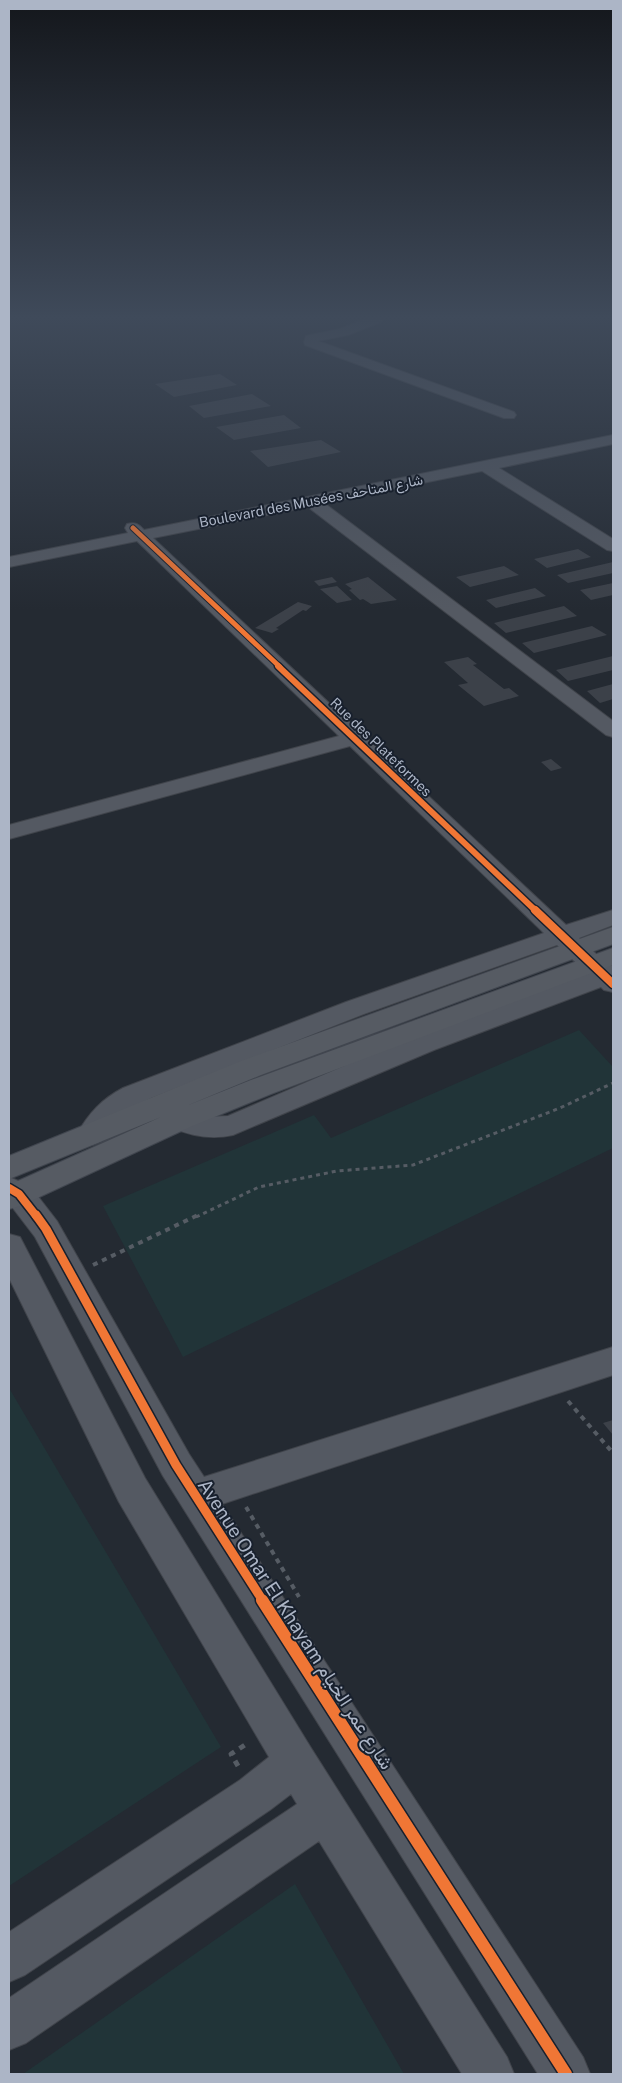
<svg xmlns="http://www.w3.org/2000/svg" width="622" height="2083" font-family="'Public Sans',Vazirmatn,sans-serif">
  <rect width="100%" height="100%" fill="#242a32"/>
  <path fill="#213438" d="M 579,1030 L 613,1067 L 613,1148 L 183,1357 L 103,1206 L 314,1115 L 331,1138 Z
    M 9,1388 L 221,1747 L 9,1886 Z
    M 295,1884 L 404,2074 L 23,2074 Z"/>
  <path fill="#3c4149" d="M 220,374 L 237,385 L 174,397 L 155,384 Z
    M 252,394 L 271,406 L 204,418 L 189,406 Z
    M 284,415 L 301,428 L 234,440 L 216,427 Z
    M 321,440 L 341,452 L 268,467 L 250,451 Z
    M 578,549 L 591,557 L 547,568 L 534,559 Z
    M 613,562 L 613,573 L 568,583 L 557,575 Z
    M 504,566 L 519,575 L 470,587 L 456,577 Z
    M 332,577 L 337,582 L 319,586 L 314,581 Z
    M 368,577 L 397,600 L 371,604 L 363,599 L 360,600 L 349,590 L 352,589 L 345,584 Z
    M 613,583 L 613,595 L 591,600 L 580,590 Z
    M 337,586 L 352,600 L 337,603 L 320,589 Z
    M 535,588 L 546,596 L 496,608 L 486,600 Z
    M 298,602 L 312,606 L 306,611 L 303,610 L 276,628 L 279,629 L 272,633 L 255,628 Z
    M 564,606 L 577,616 L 506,633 L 494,623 Z
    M 592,626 L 607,635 L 534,653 L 522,643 Z
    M 613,656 L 613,670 L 568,681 L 556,670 Z
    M 468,657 L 477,664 L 473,665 L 504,689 L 509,688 L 519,696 L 484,706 L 458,685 L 468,683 L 444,662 Z
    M 613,684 L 613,699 L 600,703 L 587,691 Z
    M 551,759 L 562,768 L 551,771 L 541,762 Z
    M 613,1420 L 613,1435 L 603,1423 Z"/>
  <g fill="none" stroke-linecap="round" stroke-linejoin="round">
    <g stroke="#40444b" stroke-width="2">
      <path id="minor" d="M 364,319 L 383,319 L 381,322 L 348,335 L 318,341 L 514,412 L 516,415 L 514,418 L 504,418 L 305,345 L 304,342 L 306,336 L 310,335 L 340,329 Z
        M 613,435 L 613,444 L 499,468 L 613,539 L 613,551 L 607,550 L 482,471 L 324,503 L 613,721 L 613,737 L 606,735 L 308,507 L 153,538 L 566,925 L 613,910 L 613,925 L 579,938 L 609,966 L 613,965 L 613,992 L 604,990 L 601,987 L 434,1050 L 233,1135 C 211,1140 191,1136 170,1127 L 165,1120 L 170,1113 L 180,1110 L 206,1117 L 228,1116 L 414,1036 L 587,973 L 557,945 L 364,1014 L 151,1098 C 129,1108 114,1121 102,1141 L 92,1145 L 82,1141 L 77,1134 C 89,1113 102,1099 123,1088 L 346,1002 L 544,933 L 350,746 L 9,839 L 9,825 L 339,736 L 137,541 L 9,567 L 9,557 L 128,533 L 125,528 L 127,524 C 135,522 139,524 144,530 Z
        M 9,1177 L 30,1186 L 57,1221 L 189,1454 L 204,1477 L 613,1347 L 613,1375 L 222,1504 L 583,2057 L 590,2074 L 538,2074 L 163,1476 L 35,1237 L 9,1203 Z
        M 9,1234 L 20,1237 L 145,1478 L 311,1748 L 507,2057 L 514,2074 L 462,2074 L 319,1841 L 26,2043 L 9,2050 L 9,1998 L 297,1804 L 291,1794 L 270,1810 L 25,1975 L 9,1982 L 9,1932 L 240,1780 L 269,1757 L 119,1502 L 9,1278 Z"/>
    </g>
    <g stroke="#41464f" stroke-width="2">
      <path id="major" d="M 613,927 L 613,944 L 261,1075 L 186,1106 L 251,1080 L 613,948 L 613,965 L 271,1094 L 190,1127 L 20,1206 L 9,1209 L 9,1185 L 161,1117 L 9,1179 L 9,1156 L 241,1061 Z"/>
    </g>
    <path stroke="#565c64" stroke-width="3" stroke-dasharray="4 4" stroke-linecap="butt" d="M 196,1217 L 259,1187 L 337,1171 L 413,1165 L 560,1108 L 613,1083"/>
    <path stroke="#565c64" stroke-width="4" stroke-dasharray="5 5" stroke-linecap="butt" d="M 93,1265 L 198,1215
      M 568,1401 L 613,1453
      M 246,1507 L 299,1597"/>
    <path stroke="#565c64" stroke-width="5" stroke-dasharray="6 6" stroke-linecap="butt" d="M 238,1766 L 231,1754 L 248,1743"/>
    <use href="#minor" fill="#545962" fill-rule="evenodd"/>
    <use href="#major" fill="#565b63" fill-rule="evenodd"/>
    <g stroke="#18202d" stroke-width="7">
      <path id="cycleway-far4" d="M 133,528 L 280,667"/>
    </g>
    <g stroke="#18202d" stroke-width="9">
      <path id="cycleway-far3" d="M 278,666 L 536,911"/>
    </g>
    <g stroke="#18202d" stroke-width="11">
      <path id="cycleway-far2" d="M 535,910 L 613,984
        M 9,1188 L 19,1194 L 37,1217"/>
    </g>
    <g stroke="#18202d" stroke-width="12">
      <path id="cycleway-far1" d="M 36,1215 L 46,1229 L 176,1465 L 263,1601"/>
    </g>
    <g stroke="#18202d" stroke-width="15">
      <path id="cycleway" d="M 262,1600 L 566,2074"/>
    </g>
    <use href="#cycleway-far4" stroke="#f07635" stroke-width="5"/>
    <use href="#cycleway-far3" stroke="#f07635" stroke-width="6"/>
    <use href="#cycleway-far2" stroke="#f07635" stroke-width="8"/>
    <use href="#cycleway-far1" stroke="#f07635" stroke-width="9"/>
    <use href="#cycleway" stroke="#f07635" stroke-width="12"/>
  </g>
  <linearGradient id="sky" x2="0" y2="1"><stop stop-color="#14171c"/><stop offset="0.52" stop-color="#3f4a5a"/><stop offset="1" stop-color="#3f4a5a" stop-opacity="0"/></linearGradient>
  <rect width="622" height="610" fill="url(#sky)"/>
  <g text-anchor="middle" stroke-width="4" stroke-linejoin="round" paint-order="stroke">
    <g font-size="14" fill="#acb5c6" stroke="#18202d">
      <text transform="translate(311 501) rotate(-11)" y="5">Boulevard des Musées شارع المتاحف</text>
      <text transform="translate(381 747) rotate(44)" y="5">Rue des Plateformes</text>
    </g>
    <g font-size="19" fill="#acb5c6" stroke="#18202d">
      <text transform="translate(296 1624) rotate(57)" y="7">Avenue Omar El Khayam شارع عمر الخيام</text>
    </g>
  </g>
  <rect width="622" height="2083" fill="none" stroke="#acb5c6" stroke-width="20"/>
</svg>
